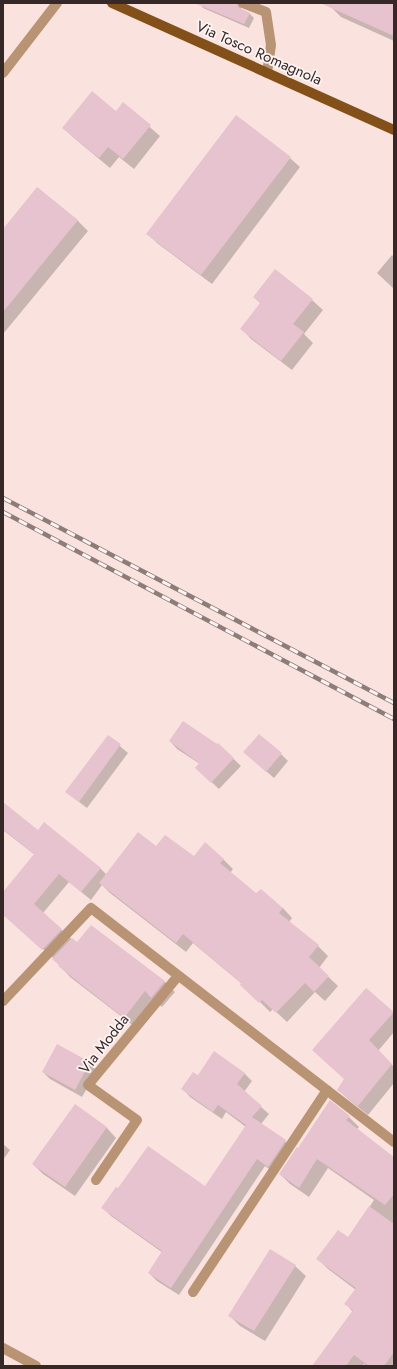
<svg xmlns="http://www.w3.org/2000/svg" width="397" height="1369" font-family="Jost,sans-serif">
  <rect width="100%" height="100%" fill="#fae3df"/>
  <path fill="#0003" d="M 199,3 L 244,3 L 241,5 L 241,10 L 249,13 L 254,18 L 249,28 L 203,8 Z
    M 333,3 L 394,3 L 394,41 L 341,17 L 331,7 Z
    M 123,104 L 160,136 L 134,169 L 119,157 L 110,168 L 74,138 L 63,128 L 116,112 Z
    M 290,158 L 300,167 L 212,284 L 157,243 L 148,234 Z
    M 38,188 L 78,221 L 88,231 L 3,334 L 3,230 Z
    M 392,255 L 394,257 L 394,289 L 377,273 Z
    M 275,271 L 312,300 L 323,310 L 304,334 L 313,343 L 292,370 L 251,339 L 241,328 L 261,304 L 254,297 Z
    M 108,736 L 128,753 L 87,808 L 66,792 Z
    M 170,741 L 217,746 L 218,744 L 241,766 L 219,789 L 204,775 L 200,764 L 177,749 Z
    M 244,752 L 281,754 L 288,761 L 274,778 Z
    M 3,803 L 38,831 L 100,868 L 107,875 L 156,848 L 194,857 L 223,859 L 233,869 L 230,873 L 257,895 L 283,908 L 292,918 L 289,922 L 318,946 L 328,956 L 319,968 L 338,986 L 325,1001 L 315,992 L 287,1022 L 273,1009 L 270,1012 L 242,984 L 193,943 L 186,952 L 110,893 L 102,885 L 91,900 L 69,882 L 43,913 L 77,944 L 91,926 L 165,982 L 175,992 L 162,1007 L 155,1001 L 135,1027 L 70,977 L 52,957 L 3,914 L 3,893 L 35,855 L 3,830 Z
    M 367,989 L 394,1014 L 394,1032 L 378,1051 L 394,1067 L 394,1083 L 368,1115 L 348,1099 L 338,1089 L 345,1079 L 313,1050 Z
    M 57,1046 L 89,1063 L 97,1071 L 82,1097 L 50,1079 L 43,1072 Z
    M 244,1073 L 252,1081 L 244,1092 L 269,1114 L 261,1124 L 285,1141 L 293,1149 L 276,1174 L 265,1166 L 179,1295 L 157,1281 L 149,1273 L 163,1253 L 111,1216 L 103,1208 L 205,1188 L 246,1127 L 226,1112 L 222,1119 L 190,1097 L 183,1089 L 198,1076 Z
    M 349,1117 L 359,1127 L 357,1129 L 394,1158 L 394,1366 L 367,1366 L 364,1364 L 363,1366 L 314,1366 L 353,1312 L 346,1304 L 356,1290 L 328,1269 L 318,1259 L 349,1239 L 374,1200 L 328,1168 L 309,1197 L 290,1184 L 280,1174 Z
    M 106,1127 L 116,1138 L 75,1196 L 43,1174 L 33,1164 Z
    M 3,1144 L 10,1150 L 3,1160 Z
    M 295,1266 L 306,1276 L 265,1341 L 240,1326 L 230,1316 Z"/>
  <path fill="#e6c3cf" d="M 194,3 L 237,3 L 238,7 L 250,13 L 244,24 Z
    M 320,3 L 394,3 L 394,36 Z
    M 92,91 L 116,111 L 123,102 L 151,125 L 123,159 L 108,147 L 99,158 L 62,128 Z
    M 236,115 L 291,157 L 201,275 L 146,234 Z
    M 37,187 L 78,220 L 3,312 L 3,229 Z
    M 275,269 L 313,299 L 293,324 L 304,332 L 281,361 L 240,329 L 260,303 L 253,297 Z
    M 183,721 L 217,744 L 218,743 L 234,758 L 211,783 L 195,768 L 199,763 L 169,741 Z
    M 259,734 L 282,753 L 266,772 L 243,752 Z
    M 108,735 L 121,744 L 79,802 L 65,792 Z
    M 3,802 L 38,830 L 44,822 L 101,868 L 81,892 L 59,874 L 34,904 L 62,929 L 42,950 L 3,915 L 3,892 L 34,854 L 3,829 Z
    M 138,832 L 156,846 L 165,835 L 194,856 L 205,842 L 224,859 L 220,863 L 256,893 L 261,889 L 283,908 L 279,913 L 319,945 L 309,957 L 329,976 L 314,992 L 305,983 L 276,1013 L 262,1000 L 259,1003 L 240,985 L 241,983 L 183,934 L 176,943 L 99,883 Z
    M 91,925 L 165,981 L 151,998 L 145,991 L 124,1018 L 58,966 L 59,965 L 52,959 L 72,938 L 77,942 Z
    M 366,988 L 394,1012 L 369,1040 L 392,1064 L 358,1106 L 337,1090 L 344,1079 L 312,1050 Z
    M 57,1044 L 90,1062 L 75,1090 L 42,1072 Z
    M 214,1051 L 245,1073 L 237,1084 L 262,1106 L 252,1117 L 286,1140 L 268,1167 L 257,1159 L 171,1288 L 148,1273 L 162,1251 L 101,1208 L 116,1187 L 118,1188 L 148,1146 L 205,1186 L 246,1125 L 218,1105 L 213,1112 L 181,1089 L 193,1072 L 198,1075 Z
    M 330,1100 L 350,1116 L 346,1120 L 394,1157 L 394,1194 L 385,1205 L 317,1159 L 299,1188 L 279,1174 L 297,1147 L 298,1148 Z
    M 75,1104 L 107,1127 L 65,1187 L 32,1164 Z
    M 369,1206 L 394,1224 L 394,1352 L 384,1366 L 369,1366 L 354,1355 L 346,1366 L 312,1366 L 353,1310 L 344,1304 L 356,1288 L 316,1259 L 338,1230 L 348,1237 Z
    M 270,1249 L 296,1265 L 254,1331 L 228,1316 Z"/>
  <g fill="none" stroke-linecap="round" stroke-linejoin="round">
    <path stroke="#b99474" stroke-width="10" d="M 243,3 L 266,12 L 271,45 L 267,73
      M 3,73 L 57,3
      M 3,1001 L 91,908 L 394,1142
      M 96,1180 L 137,1120 L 88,1085 L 178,976
      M 193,1292 L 327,1090
      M 3,1348 L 36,1366"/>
    <path stroke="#83501a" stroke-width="10" d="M 112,3 L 394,130"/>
    <g stroke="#8e7c79" stroke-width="4.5">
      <path id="rail" d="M 3,498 L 394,703
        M 3,512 L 394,719"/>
    </g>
    <use href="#rail" stroke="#fcf4f3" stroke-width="3" stroke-dasharray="9" stroke-linecap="butt"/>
  </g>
  <g text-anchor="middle" stroke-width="3.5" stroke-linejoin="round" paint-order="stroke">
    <g font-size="15" fill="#362826" stroke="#fcf4f3">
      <text transform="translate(259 53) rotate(24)" y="5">Via Tosco Romagnola</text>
      <text transform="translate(104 1044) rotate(-52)" y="5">Via Modda</text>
    </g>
  </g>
  <rect width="397" height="1369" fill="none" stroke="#362826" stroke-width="8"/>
</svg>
